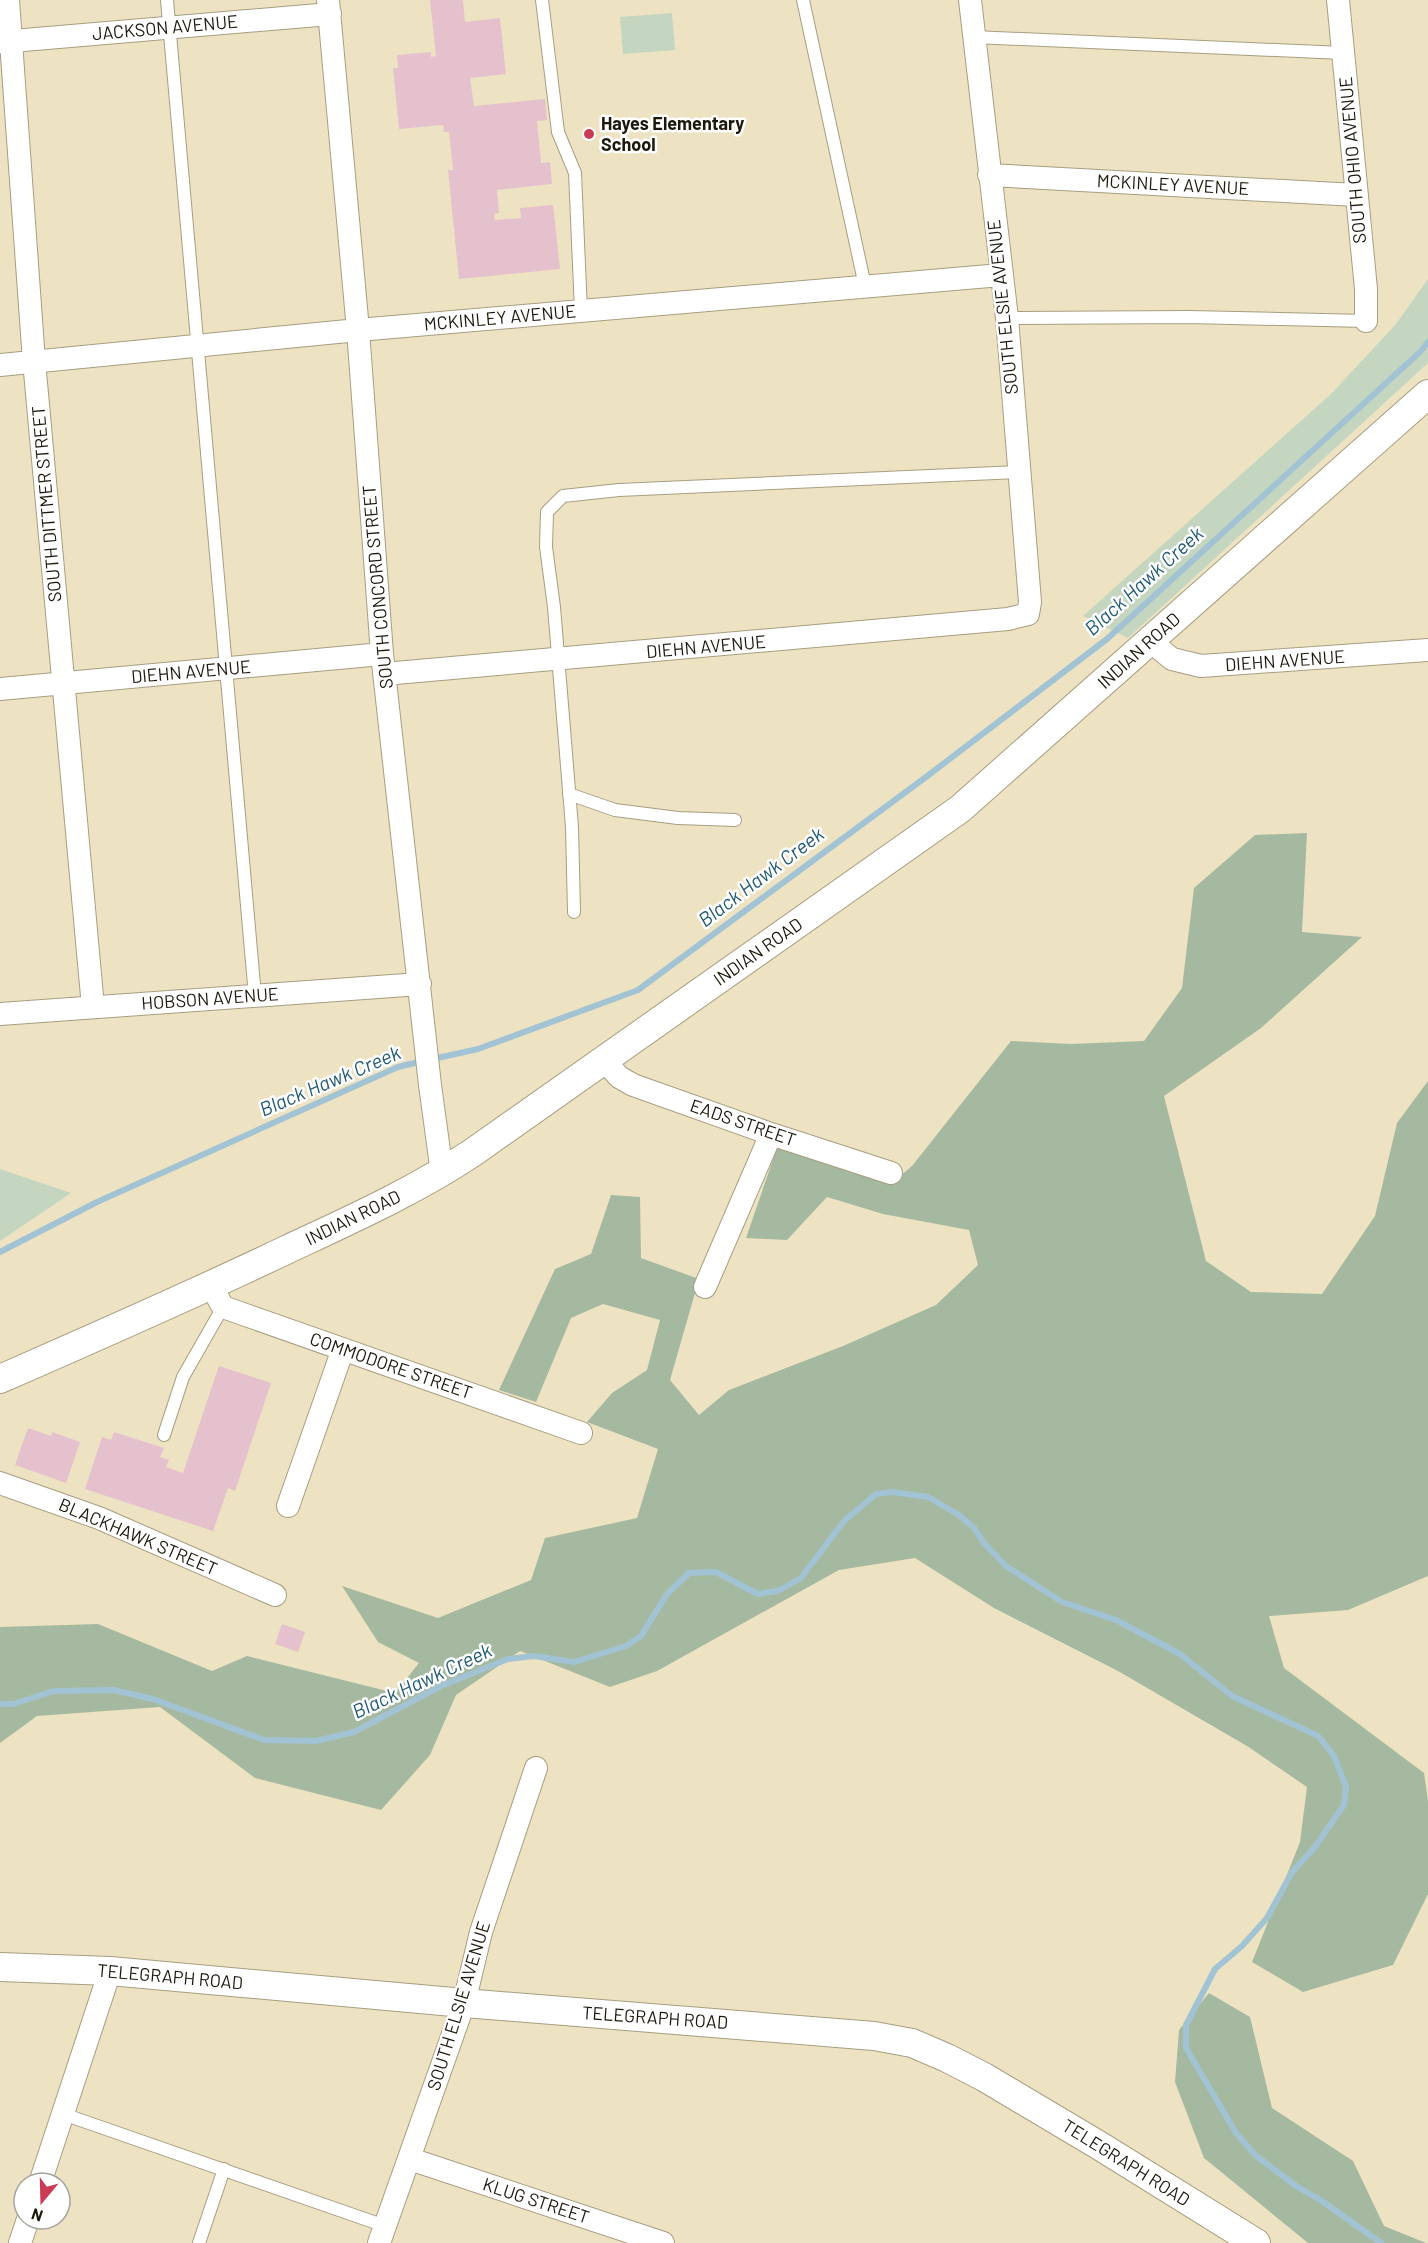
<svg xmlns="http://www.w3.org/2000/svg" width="1428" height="2243" font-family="Barlow,sans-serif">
  <rect width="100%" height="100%" fill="#ede3c3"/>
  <path fill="#c4d6bf" d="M 672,13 L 675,50 L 623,54 L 620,17 Z
    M 1428,279 L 1428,363 L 1128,638 L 1083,616 L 1331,394 L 1396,324 Z
    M 0,1169 L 71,1193 L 0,1241 Z"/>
  <path fill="#a5b9a0" d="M 1307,833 L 1302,932 L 1362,937 L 1261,1028 L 1164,1096 L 1206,1261 L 1251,1292 L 1322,1294 L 1375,1216 L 1397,1123 L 1428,1081 L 1428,1576 L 1348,1610 L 1269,1616 L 1284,1668 L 1424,1773 L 1428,1801 L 1428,1894 L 1393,1965 L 1303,1992 L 1252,1962 L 1300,1842 L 1307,1787 L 1247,1746 L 1118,1671 L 994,1608 L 915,1558 L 839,1570 L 657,1671 L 610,1687 L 520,1651 L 456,1695 L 430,1755 L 381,1810 L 255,1778 L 160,1707 L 37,1716 L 0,1743 L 0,1627 L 98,1624 L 212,1671 L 247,1656 L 395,1693 L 419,1663 L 378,1642 L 342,1586 L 438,1618 L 531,1580 L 545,1538 L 637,1518 L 658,1449 L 587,1422 L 612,1393 L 647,1370 L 660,1320 L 603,1304 L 571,1318 L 536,1402 L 499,1390 L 555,1269 L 591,1254 L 611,1195 L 640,1197 L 641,1258 L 699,1279 L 670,1380 L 699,1415 L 729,1390 L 843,1346 L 936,1305 L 978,1265 L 969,1230 L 883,1214 L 827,1197 L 787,1240 L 746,1238 L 778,1145 L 892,1183 L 912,1166 L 1011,1041 L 1071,1044 L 1144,1041 L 1182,988 L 1194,888 L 1255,835 Z
    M 1209,1993 L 1250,2017 L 1272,2108 L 1353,2161 L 1384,2226 L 1426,2243 L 1308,2243 L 1204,2158 L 1175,2082 L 1179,2030 Z"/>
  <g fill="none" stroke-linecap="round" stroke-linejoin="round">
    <path stroke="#a2c3d3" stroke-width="6" d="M 433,1059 L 478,1049 L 638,990 L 926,777 L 1107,639 L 1420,352 L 1428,342
      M 0,1252 L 97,1202 L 398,1067 L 423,1061
      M 0,1704 L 13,1704 L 54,1691 L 113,1690 L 153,1699 L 264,1740 L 316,1741 L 354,1732 L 441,1686 L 508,1659 L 534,1656 L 574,1662 L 626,1646 L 641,1636 L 667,1594 L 689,1573 L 716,1572 L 758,1594 L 778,1591 L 801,1578 L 844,1521 L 876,1494 L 892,1492 L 928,1497 L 959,1515 L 974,1528 L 984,1543 L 1006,1566 L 1062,1602 L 1116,1620 L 1180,1654 L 1232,1696 L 1318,1736 L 1334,1756 L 1346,1787 L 1344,1805 L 1314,1848 L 1292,1872 L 1267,1918 L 1242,1946 L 1215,1969 L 1186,2025 L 1186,2048 L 1236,2133 L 1255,2155 L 1296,2186 L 1322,2201 L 1381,2243"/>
  </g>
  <path fill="#e4c1cc" d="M 430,0 L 463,0 L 465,22 L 500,18 L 506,74 L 470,78 L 474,106 L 545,99 L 547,120 L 537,121 L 541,163 L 550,162 L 552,184 L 497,190 L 499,213 L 494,214 L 495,220 L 521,218 L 520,208 L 553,205 L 560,269 L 459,279 L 448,170 L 453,170 L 449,132 L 444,132 L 443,125 L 399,129 L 393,68 L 398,68 L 397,55 L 431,52 L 431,57 L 436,56 Z
    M 219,1366 L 271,1383 L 235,1491 L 228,1488 L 213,1531 L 85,1489 L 102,1437 L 111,1440 L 114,1432 L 164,1448 L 160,1457 L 169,1460 L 166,1467 L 183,1473 Z
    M 28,1428 L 51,1436 L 52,1432 L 80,1442 L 66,1483 L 15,1465 Z
    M 282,1624 L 305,1632 L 298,1652 L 275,1644 Z"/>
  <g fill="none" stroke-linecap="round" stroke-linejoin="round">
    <g stroke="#a79e80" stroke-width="14">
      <path id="service" d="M 167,0 L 255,996
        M 542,0 L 558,132 L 575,173 L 581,311
        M 803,0 L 865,286
        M 974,37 L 1343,53
        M 1007,318 L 1189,317 L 1366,321
        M 569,794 L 615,810 L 678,818 L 735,820
        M 574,912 L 572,827 L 554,607 L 546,547 L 547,512 L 563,496 L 619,490 L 1019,472
        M 164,1435 L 183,1377 L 223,1307
        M 63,2114 L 385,2226
        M 199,2243 L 224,2169"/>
    </g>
    <g stroke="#a79e80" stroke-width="24">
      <path id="minor" d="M 8,0 L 34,361 L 93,1007
        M 328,0 L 358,330 L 382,654 L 430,1085 L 442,1173
        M 1338,0 L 1366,289 L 1366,321
        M 0,42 L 330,14
        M 989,175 L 1356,195
        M 0,365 L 358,330 L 1001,275
        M 1150,641 L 1172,659 L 1201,666 L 1428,650
        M 384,674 L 1008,619 L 1028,614 L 1030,602 L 1007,318 L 970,0
        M 0,689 L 382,654
        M 0,1014 L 420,984
        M 604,1060 L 619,1077 L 633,1085 L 771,1134 L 891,1173
        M 211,1286 L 223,1307 L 581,1433
        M 705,1287 L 771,1134
        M 0,1483 L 99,1518 L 275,1595
        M 288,1506 L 343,1349
        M 410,2159 L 663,2243
        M 40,2183 L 110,1971
        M 20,2243 L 28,2219
        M 379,2243 L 464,2003 L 481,1932 L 536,1768"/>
    </g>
    <g stroke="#a79e80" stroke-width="30">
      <path id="tertiary" d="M 0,1379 C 96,1337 192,1295 286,1250 C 350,1220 413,1192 472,1153 L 960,809 L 1428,394
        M 0,1967 L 110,1971 L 464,2003 L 874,2036 L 912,2043 L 947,2058 L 984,2077 L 1100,2146 L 1256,2243"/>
    </g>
    <use href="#service" stroke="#fff" stroke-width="12"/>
    <use href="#minor" stroke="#fff" stroke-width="22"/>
    <use href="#tertiary" stroke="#fff" stroke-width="28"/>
  </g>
  <circle fill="#cb3b56" stroke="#fff" stroke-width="2" cx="589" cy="134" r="6"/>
  <g text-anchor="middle" stroke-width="5" stroke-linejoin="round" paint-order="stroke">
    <g font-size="18" fill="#1c180c" stroke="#fff">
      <text transform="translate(165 28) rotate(-5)" y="6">JACKSON AVENUE</text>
      <text transform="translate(1353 160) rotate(-95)" y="6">SOUTH OHIO AVENUE</text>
      <text transform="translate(1173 185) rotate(3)" y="6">MCKINLEY AVENUE</text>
      <text transform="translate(1003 307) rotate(-96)" y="6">SOUTH ELSIE AVENUE</text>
      <text transform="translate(500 318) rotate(-5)" y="6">MCKINLEY AVENUE</text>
      <text transform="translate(47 504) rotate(-95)" y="6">SOUTH DITTMER STREET</text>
      <text transform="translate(378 587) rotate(-95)" y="6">SOUTH CONCORD STREET</text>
      <text transform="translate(706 647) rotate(-5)" y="6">DIEHN AVENUE</text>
      <text transform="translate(1139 651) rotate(-42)" y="6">INDIAN ROAD</text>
      <text transform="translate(1285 661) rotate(-4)" y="6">DIEHN AVENUE</text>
      <text transform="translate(191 672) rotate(-5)" y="6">DIEHN AVENUE</text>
      <text transform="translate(758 952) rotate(-35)" y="6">INDIAN ROAD</text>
      <text transform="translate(210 999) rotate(-4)" y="6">HOBSON AVENUE</text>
      <text transform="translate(743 1123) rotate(19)" y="6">EADS STREET</text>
      <text transform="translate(353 1218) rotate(-26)" y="6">INDIAN ROAD</text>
      <text transform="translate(391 1366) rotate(19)" y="6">COMMODORE STREET</text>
      <text transform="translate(138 1537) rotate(23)" y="6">BLACKHAWK STREET</text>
      <text transform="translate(170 1977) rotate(5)" y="6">TELEGRAPH ROAD</text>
      <text transform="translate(459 2006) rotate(-73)" y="6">SOUTH ELSIE AVENUE</text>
      <text transform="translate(655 2018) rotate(4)" y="6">TELEGRAPH ROAD</text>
      <text transform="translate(1126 2163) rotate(32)" y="6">TELEGRAPH ROAD</text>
      <text transform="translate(536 2201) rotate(18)" y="6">KLUG STREET</text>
    </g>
    <g font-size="18" font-weight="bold" fill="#1c180c" stroke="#fff" text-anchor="start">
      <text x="601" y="130">Hayes Elementary<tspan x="601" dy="21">School</tspan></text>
    </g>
    <g font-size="20" font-style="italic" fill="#215b74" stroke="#fff">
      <text transform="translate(1144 581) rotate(-42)" y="7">Black Hawk Creek</text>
      <text transform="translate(761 877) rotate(-37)" y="7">Black Hawk Creek</text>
      <text transform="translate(330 1081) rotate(-23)" y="7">Black Hawk Creek</text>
      <text transform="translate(422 1681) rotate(-25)" y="7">Black Hawk Creek</text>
    </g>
  </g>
  <g transform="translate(42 2201) rotate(199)"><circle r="28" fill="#ffffff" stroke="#a4a39e" stroke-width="1.5"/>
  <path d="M0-4.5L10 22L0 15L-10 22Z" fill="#cb3b56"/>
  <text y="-9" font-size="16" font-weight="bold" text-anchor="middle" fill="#1c180c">N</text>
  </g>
</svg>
